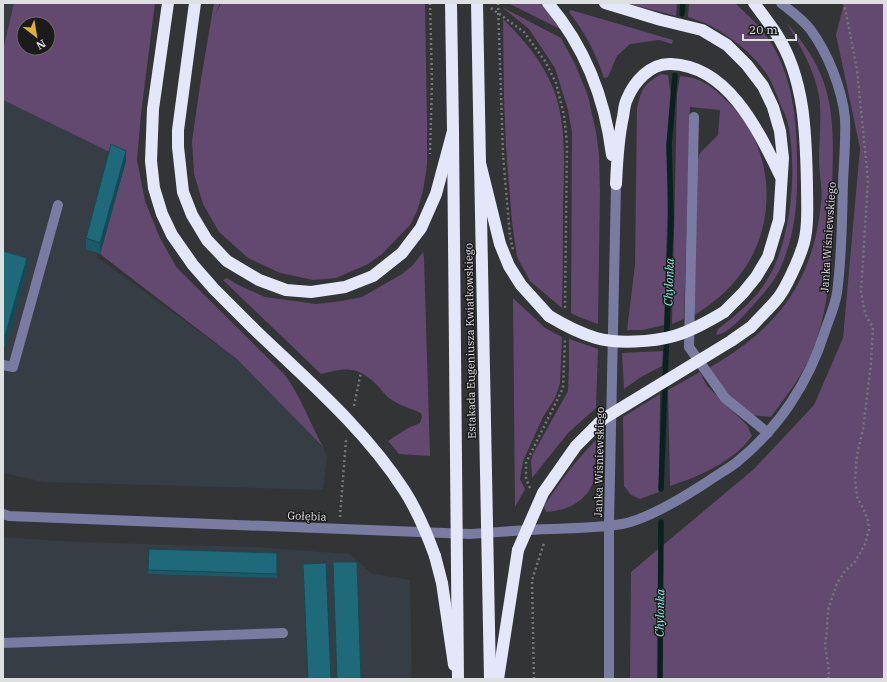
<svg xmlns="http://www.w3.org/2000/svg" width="887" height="682" font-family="'IBM Plex Serif',serif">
  <rect width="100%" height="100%" fill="#323436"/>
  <path fill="#373d44" d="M 3,3 L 14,3 L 3,50 Z
    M 3,100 L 127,160 L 97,257 L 238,360 L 323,447 L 327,457 L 323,490 L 44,482 L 3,473 Z
    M 3,537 L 76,542 L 255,547 L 350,554 L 371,573 L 410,580 L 412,679 L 3,679 Z"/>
  <path fill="#63486f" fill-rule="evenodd" d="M 14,3 L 155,3 L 141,114 L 137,160 L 145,201 L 160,238 L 177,268 L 285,375 C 301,397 310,423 323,447 L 238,360 L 100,254 L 126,160 L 3,100 L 3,50 ZM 24,24 L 48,24 L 48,48 L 24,48 Z
    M 214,3 L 220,3 L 215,15 L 221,3 L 425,3 L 427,125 L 427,165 L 423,191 L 417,211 L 410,225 L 382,254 L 368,264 L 336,278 L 313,280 L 280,273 L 248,258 L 219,232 L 203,204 L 194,174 L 192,141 L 201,79 Z
    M 508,3 L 541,3 L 562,30 Z
    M 626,3 L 677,3 L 676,16 Z
    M 689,3 L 735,3 C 747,15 761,26 770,41 C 792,76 797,118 797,160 C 798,198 796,234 780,269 C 774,282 764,293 755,303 C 746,313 729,334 716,335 L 718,329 C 736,315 755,300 767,280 C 792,240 798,166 787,120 C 785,113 780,105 778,98 C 775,91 772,82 768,76 C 754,55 733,38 711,26 C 704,22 696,20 688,17 Z
    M 844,3 L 884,3 L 884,679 L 630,679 L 631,572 L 754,469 L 814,405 L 843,338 L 860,148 L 836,35 Z
    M 502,7 L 561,38 L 575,64 L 588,96 L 596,132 L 599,154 L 600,191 L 598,324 L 579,317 L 571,313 L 572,132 L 568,110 L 555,68 L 529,29 Z
    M 571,10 L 673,40 L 672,44 L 659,40 L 630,44 L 617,56 L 608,77 L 604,78 C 596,53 585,33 569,12 Z
    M 503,19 C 521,37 538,56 549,79 C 568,117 564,164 563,205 C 563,239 563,274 562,308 L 530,281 L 517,257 L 512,222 L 506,147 L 504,98 Z
    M 786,22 C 805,45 817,60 826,89 C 835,121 833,156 832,188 C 831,243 833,298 813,350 C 803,375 787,395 771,417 L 751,415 L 728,395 L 709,368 C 777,329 813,283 821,203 C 823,189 819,174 819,160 C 819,139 822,117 819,96 C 814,69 800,45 786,22 Z
    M 661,74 L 668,75 L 671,95 L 664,325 L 643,330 L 627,330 L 635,265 L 637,108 C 642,88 643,85 661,74 Z
    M 680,76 C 704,78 712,87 729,103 C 774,146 779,222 742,272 C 729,291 712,304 693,316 L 697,161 L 700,153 L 718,135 L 720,110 L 690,107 L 684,319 L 672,324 L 677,94 Z
    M 423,252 L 424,258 L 430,456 L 399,454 L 388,441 L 408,428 L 420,423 L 422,417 L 421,413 C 410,408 398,405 389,398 C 384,394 381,389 376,384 C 356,365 346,368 321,374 L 223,280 L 227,278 L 238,285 L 265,297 L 316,304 L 342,301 L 362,297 L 402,274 L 413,265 Z
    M 513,298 L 545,328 L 562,337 L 560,383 L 555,398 L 543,417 L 523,461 L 520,479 L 525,489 L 515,507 Z
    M 569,339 L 598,349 L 596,408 L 568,433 L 532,478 L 531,461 L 533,454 L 568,391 L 569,366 Z
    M 663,351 L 662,366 L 641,377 L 624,389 L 622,353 Z
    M 700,372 L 707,386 L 747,425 L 752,436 C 733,462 700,476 670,486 L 668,390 Z
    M 660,394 L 659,492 L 640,499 L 631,495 L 624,486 L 623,417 Z
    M 596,440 C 595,449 596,476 593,483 C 585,503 565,511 546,512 L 544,506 C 560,482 576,460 596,440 Z"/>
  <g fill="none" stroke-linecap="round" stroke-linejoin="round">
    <path stroke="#0a221f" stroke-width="5.5" d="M 682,14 L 683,3
      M 661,489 L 671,219 L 669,145 L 675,75
      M 660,679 L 661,522"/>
    <path stroke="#757779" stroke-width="2.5" stroke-dasharray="2 3" stroke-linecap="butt" d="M 430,3 L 432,82 L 430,154
      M 491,8 L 524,32 L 545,61 L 556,83 L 564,115 L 567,144 L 565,309
      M 354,406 L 361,372
      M 530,488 L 526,479 L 526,463 L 563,388 L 565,340
      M 340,517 L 346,440
      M 534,679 L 532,580 L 544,543
      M 828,679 L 829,671 L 825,645 L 827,630 L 828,610 L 837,583 L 845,571 L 855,562 L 865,544 L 869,529 L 868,521 L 863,508 L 857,497 L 855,479 L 857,455 L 863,429 L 871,363 L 873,327 L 865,314 L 861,292 L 868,180 L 857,70 L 844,3"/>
    <path stroke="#797ba3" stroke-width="10" d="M 694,117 L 689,347 L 725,398 L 768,433
      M 3,365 L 13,367 L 58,205
      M 3,514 L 9,516 L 470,534 C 497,532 523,530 550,529 C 574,528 598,528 622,524 C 649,519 684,497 707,482 C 717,475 728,469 737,462 C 779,428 809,382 825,331 C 829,319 835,306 837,293 C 842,257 842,219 843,182 C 844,160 846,139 845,118 C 842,89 828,53 810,29 C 802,19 791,11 781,3
      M 3,643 L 283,633
      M 609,679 L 609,525 L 616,184"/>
    <path stroke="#e4e6fa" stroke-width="12" d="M 168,3 L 153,109 L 151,161 L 154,188 L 162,214 L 172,235 L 193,265 L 214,289 L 253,328
      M 195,3 L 178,130 L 178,147 L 183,192 L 192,215 L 207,240 L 227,261 L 259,280 L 286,290 L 311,292 L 345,287 L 373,276 L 402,253 L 421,228 L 436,194 L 453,131 L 451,3
      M 477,3 L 480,163 L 500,244 L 509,266 L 521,285 L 549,316
      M 548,3 C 585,47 605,98 612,155
      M 605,3 L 661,20 L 702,30 L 727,45 L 747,65 L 763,86 L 773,107 L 780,131 L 783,158 L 779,220 L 768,257 L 756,277 L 743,293 L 724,312
      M 616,184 C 617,161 618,139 623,117 C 624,112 624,105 627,99 C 634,82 650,63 671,64 C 729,66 759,132 781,177
      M 751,327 C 760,317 770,308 778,298 C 786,288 798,261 802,249 C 809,231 807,205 807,185 C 806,135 805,79 777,35 C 770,24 762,14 754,3
      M 435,556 L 442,583 L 454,665
      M 498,679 L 518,550"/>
    <path stroke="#757779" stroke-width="2.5" stroke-dasharray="2 3" stroke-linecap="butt" d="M 498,3 L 503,155 L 510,236 L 513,250"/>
    <path stroke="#e4e6fa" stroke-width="12" d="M 453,131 L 458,679
      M 480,163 L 490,679
      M 549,316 C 564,325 579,333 596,338 C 617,344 653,342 674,336 C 692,331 709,321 724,312
      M 253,328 C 306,379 364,428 404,490 C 417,510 427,534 435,556
      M 518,550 L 543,493 L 576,446 L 603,419 L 731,341 L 751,327"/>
  </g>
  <path fill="#1a5a69" d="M 126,161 L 100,254 L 86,249 L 86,238 Z
    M 3,251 L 27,268 L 5,347 L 3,346 Z
    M 149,549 L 277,553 L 277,578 L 148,574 Z"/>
  <path fill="#154a55" d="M 126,151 L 126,161 L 100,254 L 100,243 Z
    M 27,258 L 27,268 L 5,347 L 5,336 Z"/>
  <path fill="#1e697a" stroke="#154a55" d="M 111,144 L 126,151 L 100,243 L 86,238 Z
    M 3,251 L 27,258 L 5,336 L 3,335 Z
    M 149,549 L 277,553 L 277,574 L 148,570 Z
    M 333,562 L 357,562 L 361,679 L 337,679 Z
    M 326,563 L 331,679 L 308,679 L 303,564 Z"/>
  <g text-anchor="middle" stroke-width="3" stroke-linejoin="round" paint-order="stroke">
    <g font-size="11" fill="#dedfe0" stroke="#1b1b1c">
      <text transform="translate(828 237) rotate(-86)" y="4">Janka Wiśniewskiego</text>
      <text transform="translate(470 341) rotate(-91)" y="4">Estakada Eugeniusza Kwiatkowskiego</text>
      <text transform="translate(599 462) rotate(-89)" y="4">Janka Wiśniewskiego</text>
      <text transform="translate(307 516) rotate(2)" y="4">Gołębia</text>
    </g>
    <g font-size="12" font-style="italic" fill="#7fefe0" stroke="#1b1b1c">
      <text transform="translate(669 282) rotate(-88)" y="4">Chylonka</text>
      <text transform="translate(660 613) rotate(-89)" y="4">Chylonka</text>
    </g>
  </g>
  <rect width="887" height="682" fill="none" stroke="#dedfe0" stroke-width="8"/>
  <g transform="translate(36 36) rotate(149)"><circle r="19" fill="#1b1b1c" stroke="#69696a"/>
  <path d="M0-3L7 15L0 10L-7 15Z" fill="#e0b034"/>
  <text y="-6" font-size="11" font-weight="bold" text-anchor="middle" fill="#dedfe0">N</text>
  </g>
  <path d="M743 34v6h53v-6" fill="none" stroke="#dedfe0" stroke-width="2"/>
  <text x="749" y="34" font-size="12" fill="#dedfe0" stroke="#1b1b1c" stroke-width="3" paint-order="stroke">20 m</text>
</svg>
